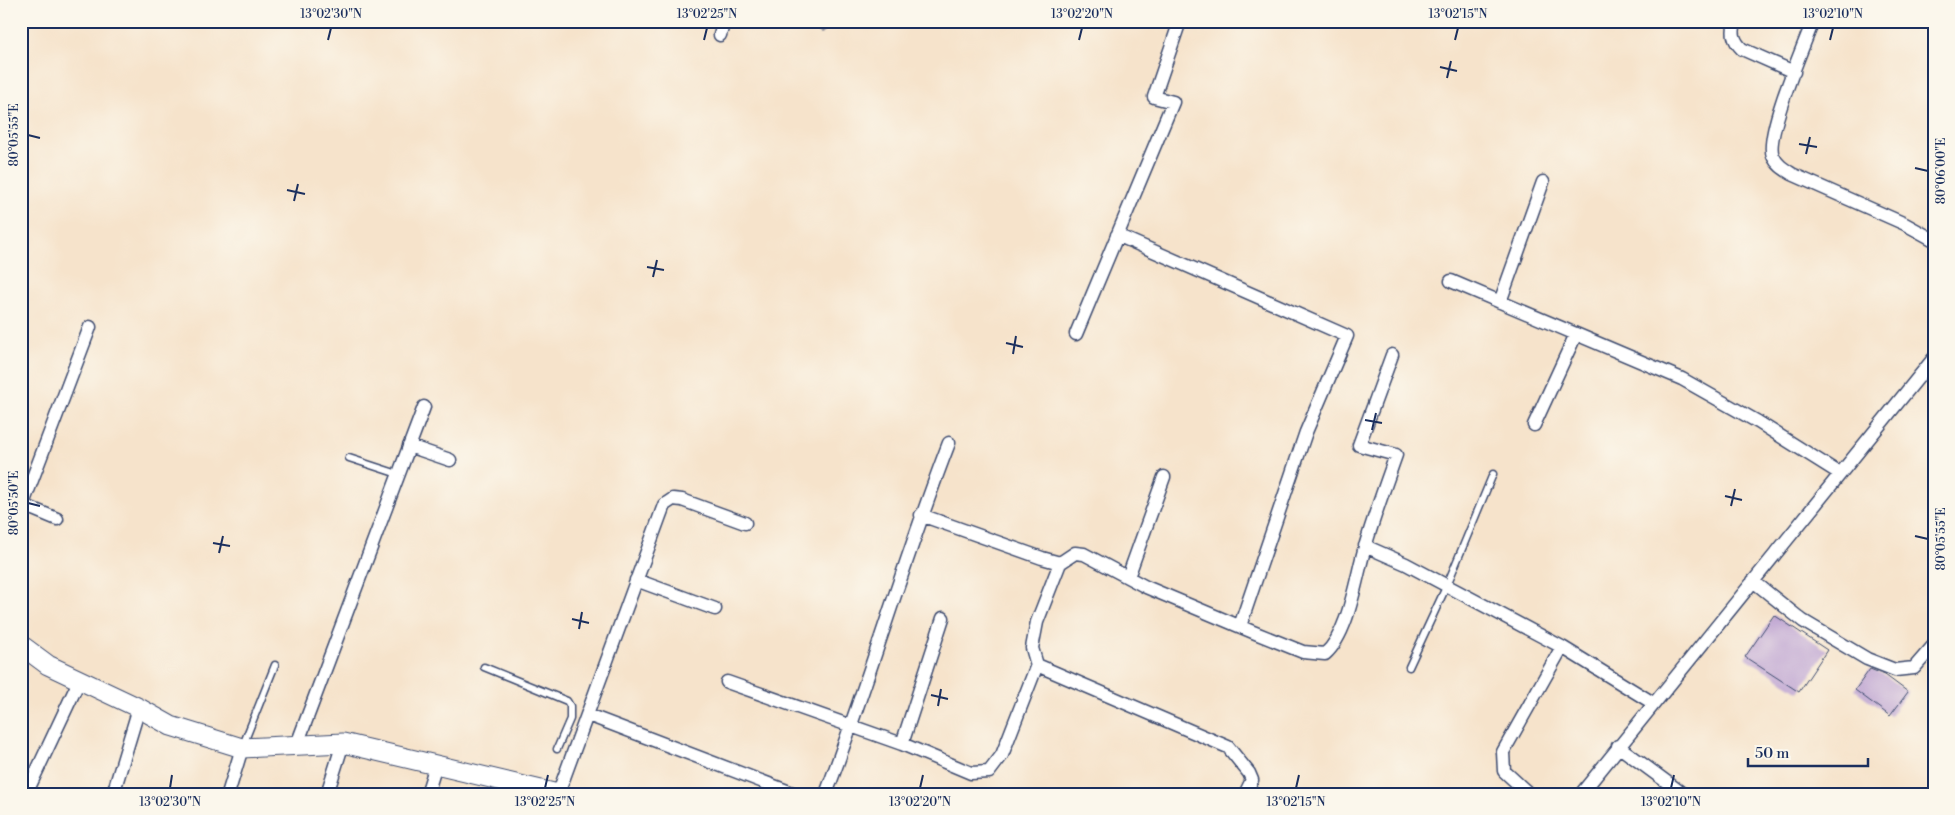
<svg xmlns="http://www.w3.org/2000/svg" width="1955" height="815" font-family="'Libre Bodoni',serif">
  <rect width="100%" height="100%" fill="#fbf7ec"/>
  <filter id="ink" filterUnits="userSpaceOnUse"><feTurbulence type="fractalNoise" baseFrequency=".02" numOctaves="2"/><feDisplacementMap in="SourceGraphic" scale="10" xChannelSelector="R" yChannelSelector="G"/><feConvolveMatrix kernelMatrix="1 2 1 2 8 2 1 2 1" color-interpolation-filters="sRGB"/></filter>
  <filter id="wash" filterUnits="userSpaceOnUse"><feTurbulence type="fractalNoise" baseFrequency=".0096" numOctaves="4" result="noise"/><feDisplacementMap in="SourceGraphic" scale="20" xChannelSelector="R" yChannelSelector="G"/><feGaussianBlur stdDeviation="1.12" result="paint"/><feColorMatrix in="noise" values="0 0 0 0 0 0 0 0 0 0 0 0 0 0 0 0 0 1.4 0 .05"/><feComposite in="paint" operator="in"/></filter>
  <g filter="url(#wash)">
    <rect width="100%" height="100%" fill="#f6e3cb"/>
    <g id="blocks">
      <path fill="#b598ce" d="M 1774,615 L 1827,650 L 1799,692 L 1745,657 Z
        M 1870,669 L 1885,675 L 1908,692 L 1890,716 L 1855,690 Z"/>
    </g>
  </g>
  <g filter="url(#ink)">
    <use href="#blocks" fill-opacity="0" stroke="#3c4a6e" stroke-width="1"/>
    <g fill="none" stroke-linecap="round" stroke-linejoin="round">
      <g stroke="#3c4a6e" stroke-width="9">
        <path id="lane" d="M 349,458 L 398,474
          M 484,667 L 567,701 L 570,706 L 570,719 L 557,749
          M 1409,667 L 1447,585 L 1493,474
          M 243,745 L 275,665"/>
      </g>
      <g stroke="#3c4a6e" stroke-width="15">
        <path id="street" d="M 1735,21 C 1732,33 1733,40 1742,49 L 1794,72
          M 1813,21 C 1804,45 1764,136 1773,156 C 1777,165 1784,169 1792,174 L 1905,224 L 1934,240
          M 824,23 L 824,21
          M 720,35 L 724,21
          M 1117,235 L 1347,336 L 1306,432 L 1240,626
          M 1451,281 L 1682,379 L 1758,422 L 1839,473
          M 1500,302 L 1543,182
          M 1076,334 L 1173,102 L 1154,97 L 1180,21
          M 1534,425 L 1576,334
          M 409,446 L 450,460
          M 21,504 L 57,519
          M 21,509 L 90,327
          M 921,515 L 1042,558 L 1060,563 L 1075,553 L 1084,554 L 1146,587 L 1253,632 L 1303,652 L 1325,654 C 1349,633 1356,577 1365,547 C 1374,516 1385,486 1396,455 L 1359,445 L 1392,355
          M 1365,546 L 1406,564 L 1562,647 L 1653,703
          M 1128,577 L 1164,477
          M 636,580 L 715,609
          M 1753,581 L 1803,621 L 1867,659 L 1895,670 L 1914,668 L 1934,645
          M 1037,665 L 1228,747 L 1249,773 L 1252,780 L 1245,794
          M 727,682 L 902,744 L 971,773 L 989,772 L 1002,755 L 1037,665 L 1032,648 L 1037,622 L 1060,563
          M 588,715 L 795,794
          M 902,744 L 943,618
          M 1618,746 L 1683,794
          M 296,747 L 424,407
          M 26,794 L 80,679
          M 113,794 L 139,708
          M 228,794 L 242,748
          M 327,794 L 343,743
          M 427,794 L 436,765
          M 558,794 L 664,505 L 673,499 L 682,500 L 745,523
          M 826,794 C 870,678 904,559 949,443
          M 1529,794 L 1504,771 L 1503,752 L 1562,647
          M 1581,794 L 1934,358"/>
      </g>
      <g stroke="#3c4a6e" stroke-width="21">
        <path id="secondary" d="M 21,645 L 48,665 L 139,708 L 171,726 L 242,748 L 343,743 L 558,794"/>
      </g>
      <use href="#lane" stroke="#fff" stroke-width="6"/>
      <use href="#street" stroke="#fff" stroke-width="12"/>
      <use href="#secondary" stroke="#fff" stroke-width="19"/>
    </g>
  </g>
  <path fill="none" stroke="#1b2f5e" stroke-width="2" d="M 328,40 L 331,28M 704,40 L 707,28M 1079,40 L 1082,28M 1455,40 L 1458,28M 1830,40 L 1833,28M 1440,67 L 1457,71M 1447,78 L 1451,61M 28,135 L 40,138M 1799,144 L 1817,147M 1806,154 L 1810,137M 1915,168 L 1928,171M 287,190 L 305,194M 294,201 L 298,184M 647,267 L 664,270M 653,277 L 657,260M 1006,343 L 1023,347M 1013,354 L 1016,336M 1365,420 L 1382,423M 1372,430 L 1376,413M 1725,496 L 1742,500M 28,503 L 40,506M 1731,506 L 1735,489M 1915,536 L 1928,539M 213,543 L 230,546M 219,553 L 223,536M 572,619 L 589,623M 579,629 L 582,612M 931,695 L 948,699M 938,706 L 941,689M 170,788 L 172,775M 545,788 L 548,775M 920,788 L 923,775M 1296,788 L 1299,775M 1671,788 L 1674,775"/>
  <rect width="1955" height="815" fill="none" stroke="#fbf7ec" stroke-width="55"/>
  <path d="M1748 758v8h120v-8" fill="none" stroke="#1b2f5e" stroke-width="2.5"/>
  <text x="1755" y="758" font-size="15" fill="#1b2f5e" stroke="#fbf7ec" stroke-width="4" paint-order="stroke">50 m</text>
  <rect x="28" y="28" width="1900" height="760" fill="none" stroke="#1b2f5e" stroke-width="2"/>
  <g font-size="12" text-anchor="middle" fill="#1b2f5e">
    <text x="331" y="18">13°02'30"N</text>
    <text x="707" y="18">13°02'25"N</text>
    <text x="1082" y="18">13°02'20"N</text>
    <text x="1458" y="18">13°02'15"N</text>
    <text x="1833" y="18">13°02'10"N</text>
    <text transform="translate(14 135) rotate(-90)" y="4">80°05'55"E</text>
    <text transform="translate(1941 171) rotate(-90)" y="4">80°06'00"E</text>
    <text transform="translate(14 503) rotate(-90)" y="4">80°05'50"E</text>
    <text transform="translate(1941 539) rotate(-90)" y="4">80°05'55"E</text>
    <text x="170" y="806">13°02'30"N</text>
    <text x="545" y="806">13°02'25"N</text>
    <text x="920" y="806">13°02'20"N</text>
    <text x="1296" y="806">13°02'15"N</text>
    <text x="1671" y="806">13°02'10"N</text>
  </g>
</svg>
